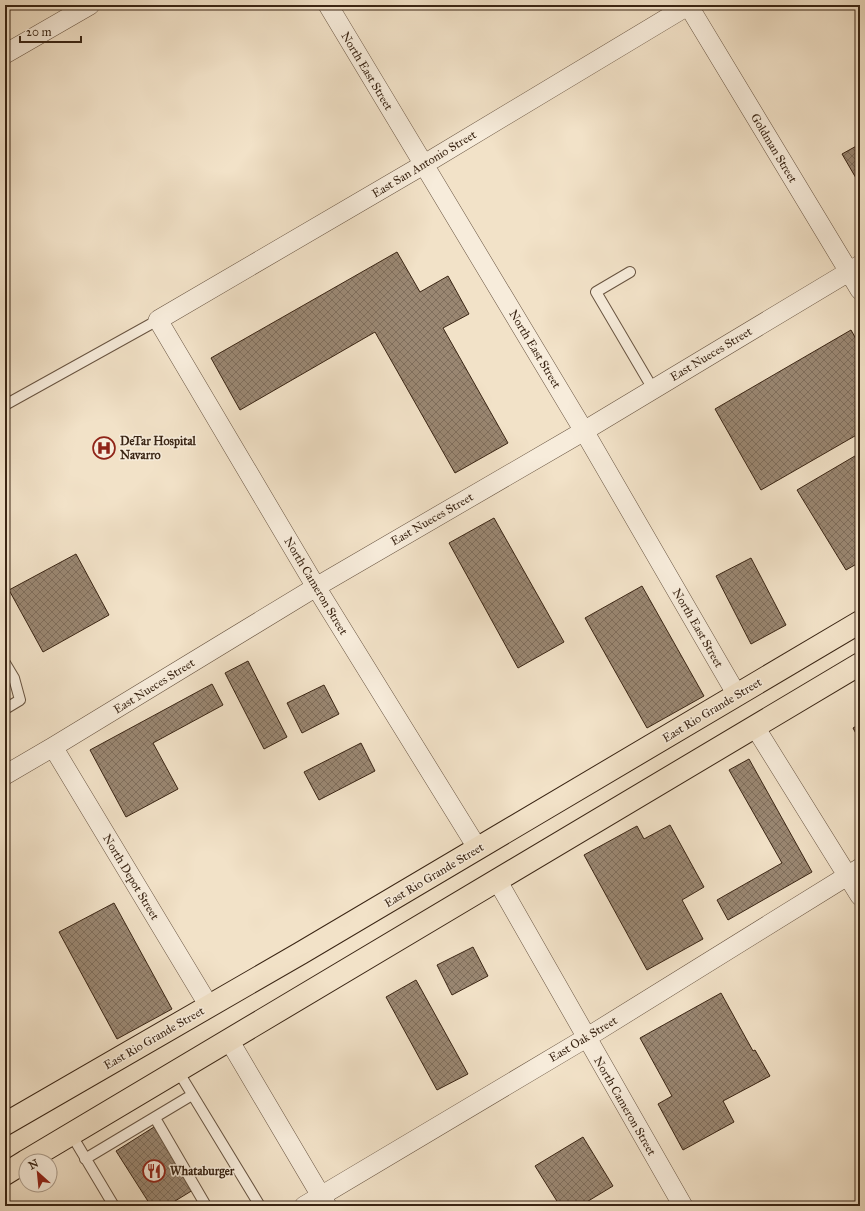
<svg xmlns="http://www.w3.org/2000/svg" width="865" height="1211" font-family="'IM FELL Great Primer',serif">
  <defs>
    <pattern id="building-cross-hatch" width="8" height="8" patternUnits="userSpaceOnUse"><rect width="8" height="8" fill="#9a8772"/><path d="M0 0l8 8M0 8l8-8" fill="none" stroke="#7f6e5c"/></pattern>
  </defs>
  <rect width="100%" height="100%" fill="#f2e2c8"/>
  <filter id="stains"><feTurbulence type="fractalNoise" baseFrequency=".005" numOctaves="4"/><feColorMatrix values="0 0 0 0 .2 0 0 0 0 .09 0 0 0 0 .02 0 0 0 .5 -.17"/></filter>
  <radialGradient id="worn" r=".72"><stop offset=".6" stop-color="#630" stop-opacity="0"/><stop offset="1" stop-color="#630" stop-opacity=".3"/></radialGradient>
  <path fill="url(#building-cross-hatch)" stroke="#3a2514" d="M 860,144 L 860,185 L 842,154 Z
    M 397,252 L 420,292 L 448,276 L 469,314 L 443,328 L 508,443 L 455,473 L 375,332 L 240,410 L 211,358 Z
    M 851,330 L 860,346 L 860,433 L 761,490 L 715,409 Z
    M 860,453 L 860,562 L 846,570 L 797,490 Z
    M 494,518 L 564,642 L 518,668 L 449,543 Z
    M 76,554 L 109,615 L 43,652 L 9,590 Z
    M 751,558 L 786,625 L 751,644 L 716,576 Z
    M 642,586 L 704,696 L 647,728 L 585,618 Z
    M 248,661 L 287,737 L 264,749 L 225,673 Z
    M 212,684 L 223,705 L 153,743 L 178,789 L 126,817 L 90,750 Z
    M 324,685 L 339,714 L 302,733 L 287,703 Z
    M 860,724 L 860,741 L 853,728 Z
    M 361,743 L 375,771 L 319,800 L 304,772 Z
    M 749,759 L 812,872 L 728,920 L 717,900 L 782,863 L 729,770 Z
    M 670,825 L 704,887 L 682,900 L 703,939 L 647,970 L 584,855 L 637,826 L 644,839 Z
    M 114,903 L 172,1009 L 117,1039 L 59,932 Z
    M 473,947 L 488,976 L 452,995 L 437,965 Z
    M 416,980 L 468,1074 L 437,1090 L 386,997 Z
    M 721,993 L 753,1051 L 755,1050 L 770,1076 L 723,1101 L 734,1122 L 683,1150 L 658,1104 L 672,1096 L 640,1038 Z
    M 154,1127 L 193,1190 L 167,1206 L 151,1206 L 116,1151 Z
    M 583,1137 L 613,1186 L 580,1206 L 560,1206 L 535,1166 Z"/>
  <g fill="none" stroke-linecap="round" stroke-linejoin="round">
    <g stroke="#685441" stroke-width="12">
      <path id="service" d="M 630,272 L 596,292 L 653,389
        M 5,405 L 158,320
        M 5,663 L 14,678 L 20,700 L 5,709
        M 178,1071 L 260,1206
        M 155,1118 L 205,1204 L 204,1206
        M 71,1134 L 114,1206
        M 85,1159 L 192,1095"/>
    </g>
    <g stroke="#685441" stroke-width="20">
      <path id="minor" d="M 328,5 L 584,431 L 737,695
        M 688,5 L 860,290
        M 5,54 L 90,5
        M 755,727 L 860,896
        M 53,747 L 209,1006
        M 5,775 L 53,747 L 316,587 L 584,431 L 860,265
        M 478,849 L 316,587 L 158,320 L 423,165 L 689,5
        M 497,880 L 683,1206
        M 229,1040 L 327,1206
        M 304,1206 L 586,1038 L 860,868"/>
    </g>
    <g stroke="#3a2514" stroke-width="24">
      <path id="primary" d="M 5,1124 L 301,953 L 860,622
        M 26,1161 L 860,664
        M 5,1174 L 26,1161"/>
    </g>
    <use href="#service" stroke="#f7ecdb" stroke-width="10"/>
    <use href="#minor" stroke="#f7ecdb" stroke-width="19"/>
    <use href="#primary" stroke="#f2e2c8" stroke-width="22"/>
  </g>
  <defs>
    <g id="hospital-ring" transform="scale(1.15)"><circle r="9.5" fill="#f7ecdb" stroke="#8f2418" stroke-width="1.5"/><path d="M-5-5h3v3.5h4V-5h3V5h-3V1.5h-4V5h-3Z" fill="#8f2418"/></g>
    <g id="restaurant-ring" transform="scale(1.15)"><circle r="9.5" fill="#f7ecdb" stroke="#8f2418" stroke-width="1.5"/><path d="M-5-6h1v4h1v-4h1v4h1v-4h1v5L-1.5 .5V6h-2V.5L-5-1ZM5-6V6H3V1.5H1.5Q1.5-4 5-6Z" fill="#8f2418"/></g>
  </defs>
  <g fill-rule="evenodd">
    <use href="#hospital-ring" x="104" y="448"/>
    <use href="#restaurant-ring" x="154" y="1171"/>
  </g>
  <g text-anchor="middle" stroke-width="3" stroke-linejoin="round" paint-order="stroke">
    <g font-size="12" fill="#3a2514" stroke="#f7ecdb">
      <text transform="translate(367 71) rotate(59)" y="4">North East Street</text>
      <text transform="translate(774 148) rotate(59)" y="4">Goldman Street</text>
      <text transform="translate(424 164) rotate(-31)" y="4">East San Antonio Street</text>
      <text transform="translate(535 349) rotate(59)" y="4">North East Street</text>
      <text transform="translate(711 354) rotate(-31)" y="4">East Nueces Street</text>
      <text transform="translate(432 519) rotate(-30)" y="4">East Nueces Street</text>
      <text transform="translate(316 586) rotate(59)" y="4">North Cameron Street</text>
      <text transform="translate(698 628) rotate(60)" y="4">North East Street</text>
      <text transform="translate(154 686) rotate(-32)" y="4">East Nueces Street</text>
      <text transform="translate(712 710) rotate(-31)" y="4">East Rio Grande Street</text>
      <text transform="translate(434 875) rotate(-31)" y="4">East Rio Grande Street</text>
      <text transform="translate(131 877) rotate(59)" y="4">North Depot Street</text>
      <text transform="translate(154 1038) rotate(-30)" y="4">East Rio Grande Street</text>
      <text transform="translate(583 1039) rotate(-31)" y="4">East Oak Street</text>
      <text transform="translate(625 1106) rotate(60)" y="4">North Cameron Street</text>
    </g>
    <g font-size="12" font-weight="bold" fill="#3a2514" stroke="#f7ecdb" text-anchor="start">
      <text x="120" y="445">DeTar Hospital<tspan x="120" dy="14">Navarro</tspan></text>
      <text x="170" y="1175">Whataburger</text>
    </g>
  </g>
  <rect width="865" height="1211" fill="none" stroke="#f2e2c8" stroke-width="20"/>
  <rect x="6" y="6" width="853" height="1199" fill="none" stroke="#3a2514" stroke-width="2"/>
  <rect x="10" y="10" width="845" height="1191" fill="none" stroke="#3a2514"/>
  <g transform="translate(38 1173) rotate(333)"><circle r="19" fill="#f7ecdb" stroke="#ab9c8b"/>
  <path d="M0-3L7 15L0 10L-7 15Z" fill="#8f2418"/>
  <text y="-6" font-size="11" font-weight="bold" text-anchor="middle" fill="#3a2514">N</text>
  </g>
  <path d="M20 36v6h61v-6" fill="none" stroke="#3a2514" stroke-width="2"/>
  <text x="26" y="36" font-size="12" fill="#3a2514" stroke="#f7ecdb" stroke-width="3" paint-order="stroke">20 m</text>
  <rect width="100%" height="100%" filter="url(#stains)"/>
  <rect width="100%" height="100%" fill="url(#worn)"/>
</svg>
